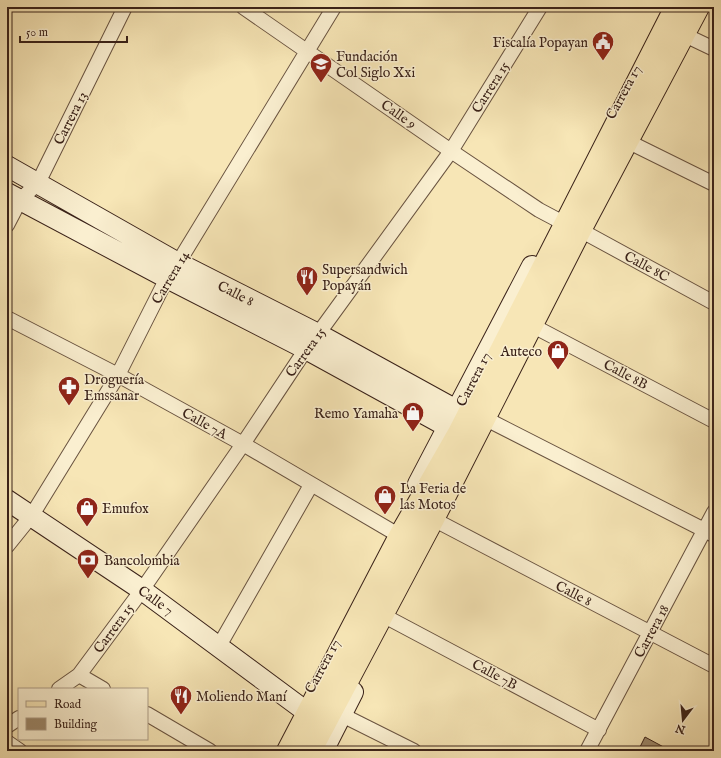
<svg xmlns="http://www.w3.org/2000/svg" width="721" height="758" font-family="'IM FELL English',serif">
  <rect width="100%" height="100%" fill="#f7e6b6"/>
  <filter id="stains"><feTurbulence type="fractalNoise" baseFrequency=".005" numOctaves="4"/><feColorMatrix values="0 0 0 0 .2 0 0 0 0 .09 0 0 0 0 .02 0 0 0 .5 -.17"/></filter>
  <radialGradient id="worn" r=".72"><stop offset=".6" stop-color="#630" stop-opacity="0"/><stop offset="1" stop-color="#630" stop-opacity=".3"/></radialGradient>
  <path fill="#9c886b" stroke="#3a2219" d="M 645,737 L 671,751 L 638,751 Z"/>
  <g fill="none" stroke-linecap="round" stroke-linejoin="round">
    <g stroke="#695340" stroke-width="16">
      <path id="street" d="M 243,7 L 451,151 L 539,210 L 556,219
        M 691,38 L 714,49
        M 631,143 L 714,184
        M 7,225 L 20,200 L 38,183 L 125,7
        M 580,230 L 714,303
        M 7,318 L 118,375 L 243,444 L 400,536
        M 537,328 L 714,421
        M 490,421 L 714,535
        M 433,519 L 714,666
        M 7,546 L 32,515 L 118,375 L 167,278 L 178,263 L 334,7
        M 390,619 L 599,730
        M 219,646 L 311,485
        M 79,675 L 103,689
        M 59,689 L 79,675 L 142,590 L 243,444 L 306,349 L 318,334 L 451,151 L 540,7
        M 147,714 L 210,751
        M 342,715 L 414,751
        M 7,726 L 19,718
        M 7,742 L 20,751
        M 587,751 L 714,512"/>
    </g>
    <g stroke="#3a2219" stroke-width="22">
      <path id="secondary" d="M 7,166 L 178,263 L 318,334 L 467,416
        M 7,193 L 167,278 L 306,349 L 459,433
        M 418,484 L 532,266
        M 7,500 L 142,590 L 300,707
        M 323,751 L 353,692"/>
    </g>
    <g stroke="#3a2219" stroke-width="24">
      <path id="primary" d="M 288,751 L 400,536 L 459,433 L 676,7
        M 310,751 L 433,519 L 580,230 L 698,7"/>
    </g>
    <use href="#street" stroke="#faefd0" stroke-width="14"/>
    <use href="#secondary" stroke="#faefd0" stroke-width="20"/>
    <use href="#primary" stroke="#f7e6b6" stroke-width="22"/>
  </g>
  <defs>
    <g id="civic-pin" transform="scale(1.15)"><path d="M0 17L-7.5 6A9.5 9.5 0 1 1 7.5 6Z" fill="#8f2418" stroke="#faefd0"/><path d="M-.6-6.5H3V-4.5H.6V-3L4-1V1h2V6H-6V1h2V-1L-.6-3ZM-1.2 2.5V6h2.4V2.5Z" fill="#fff"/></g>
    <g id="school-pin" transform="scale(1.15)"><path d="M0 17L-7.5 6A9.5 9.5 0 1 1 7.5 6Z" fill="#8f2418" stroke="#faefd0"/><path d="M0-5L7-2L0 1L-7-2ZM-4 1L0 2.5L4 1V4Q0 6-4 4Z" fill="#fff"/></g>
    <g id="restaurant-pin" transform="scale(1.15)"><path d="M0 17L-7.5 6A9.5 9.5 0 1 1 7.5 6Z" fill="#8f2418" stroke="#faefd0"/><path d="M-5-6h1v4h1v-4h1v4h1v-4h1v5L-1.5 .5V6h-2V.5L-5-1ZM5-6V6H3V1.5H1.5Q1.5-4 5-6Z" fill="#fff"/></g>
    <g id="shop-pin" transform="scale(1.15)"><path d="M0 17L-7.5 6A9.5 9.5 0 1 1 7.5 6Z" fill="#8f2418" stroke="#faefd0"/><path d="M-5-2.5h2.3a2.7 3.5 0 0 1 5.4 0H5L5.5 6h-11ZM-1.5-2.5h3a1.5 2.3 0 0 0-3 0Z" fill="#fff"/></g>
    <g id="pharmacy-pin" transform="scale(1.15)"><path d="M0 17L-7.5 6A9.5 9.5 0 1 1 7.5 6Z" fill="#8f2418" stroke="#faefd0"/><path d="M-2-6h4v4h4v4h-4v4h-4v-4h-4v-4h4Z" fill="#fff"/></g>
    <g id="bank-pin" transform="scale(1.15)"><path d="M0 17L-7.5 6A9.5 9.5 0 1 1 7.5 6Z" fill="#8f2418" stroke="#faefd0"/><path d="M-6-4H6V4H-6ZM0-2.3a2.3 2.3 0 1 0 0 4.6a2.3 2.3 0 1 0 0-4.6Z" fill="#fff"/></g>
  </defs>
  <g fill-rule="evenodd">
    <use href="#civic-pin" x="603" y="42"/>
    <use href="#school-pin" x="321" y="64"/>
    <use href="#restaurant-pin" x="307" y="277"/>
    <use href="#shop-pin" x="558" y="351"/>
    <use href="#pharmacy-pin" x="69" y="387"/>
    <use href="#shop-pin" x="413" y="413"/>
    <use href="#shop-pin" x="385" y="496"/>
    <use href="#shop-pin" x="87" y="508"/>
    <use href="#bank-pin" x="88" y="560"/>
    <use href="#restaurant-pin" x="181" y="696"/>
  </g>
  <g text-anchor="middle" stroke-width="3" stroke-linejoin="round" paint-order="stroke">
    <g font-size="14" fill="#3a2219" stroke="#faefd0" text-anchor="start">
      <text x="588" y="47" text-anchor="end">Fiscalía Popayan</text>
      <text x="336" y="61">Fundación<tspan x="336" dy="16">Col Siglo Xxi</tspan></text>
      <text x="322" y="274">Supersandwich<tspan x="322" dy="16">Popayán</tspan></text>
      <text x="542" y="356" text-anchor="end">Auteco</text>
      <text x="84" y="384">Droguería<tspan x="84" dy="16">Emssanar</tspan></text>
      <text x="398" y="418" text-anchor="end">Remo Yamaha</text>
      <text x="400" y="493">La Feria de<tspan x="400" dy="16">las Motos</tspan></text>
      <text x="102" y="513">Emufox</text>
      <text x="104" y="565">Bancolombia</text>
      <text x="196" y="701">Moliendo Maní</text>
    </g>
    <g font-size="14" fill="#3a2219" stroke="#faefd0">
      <text transform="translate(490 87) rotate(-58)" y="5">Carrera 15</text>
      <text transform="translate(623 92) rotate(-62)" y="5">Carrera 17</text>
      <text transform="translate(399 114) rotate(35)" y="5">Calle 9</text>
      <text transform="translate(70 118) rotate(-63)" y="5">Carrera 13</text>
      <text transform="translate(647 266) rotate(28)" y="5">Calle 8C</text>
      <text transform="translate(170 277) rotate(-59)" y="5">Carrera 14</text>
      <text transform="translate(236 293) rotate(27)" y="5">Calle 8</text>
      <text transform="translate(305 352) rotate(-54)" y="5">Carrera 15</text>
      <text transform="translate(626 374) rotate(28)" y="5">Calle 8B</text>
      <text transform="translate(473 379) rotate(-63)" y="5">Carrera 17</text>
      <text transform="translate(205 423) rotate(29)" y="5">Calle 7A</text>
      <text transform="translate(574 593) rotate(27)" y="5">Calle 8</text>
      <text transform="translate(156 600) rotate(36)" y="5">Calle 7</text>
      <text transform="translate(113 628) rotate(-54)" y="5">Carrera 15</text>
      <text transform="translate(651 631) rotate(-62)" y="5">Carrera 18</text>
      <text transform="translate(322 666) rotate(-62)" y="5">Carrera 17</text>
      <text transform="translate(495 674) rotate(28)" y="5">Calle 7B</text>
    </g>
  </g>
  <rect width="721" height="758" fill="none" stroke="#f7e6b6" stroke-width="24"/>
  <rect x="8" y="8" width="705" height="742" fill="none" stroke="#3a2219" stroke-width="2"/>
  <rect x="12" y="12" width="697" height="734" fill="none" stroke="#3a2219"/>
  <rect x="18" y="688" width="130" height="52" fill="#faefd0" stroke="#ad9d87"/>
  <rect x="26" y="701" width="20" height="6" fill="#f7e6b6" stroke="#ad9d87"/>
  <text x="54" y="708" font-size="12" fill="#3a2219">Road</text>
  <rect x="26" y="718" width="20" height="12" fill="#9c886b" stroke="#ad9d87"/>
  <text x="54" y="728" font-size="12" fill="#3a2219">Building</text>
  <g transform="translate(683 720) rotate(196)" stroke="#faefd0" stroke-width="3" paint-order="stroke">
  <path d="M0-3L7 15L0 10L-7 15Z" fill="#3a2219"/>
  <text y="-6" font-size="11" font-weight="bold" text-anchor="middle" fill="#3a2219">N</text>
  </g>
  <path d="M20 36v6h107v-6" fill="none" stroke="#3a2219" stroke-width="2"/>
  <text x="26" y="36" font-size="12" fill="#3a2219" stroke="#faefd0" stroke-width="3" paint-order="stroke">50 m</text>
  <rect width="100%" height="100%" filter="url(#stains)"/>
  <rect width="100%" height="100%" fill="url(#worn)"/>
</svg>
